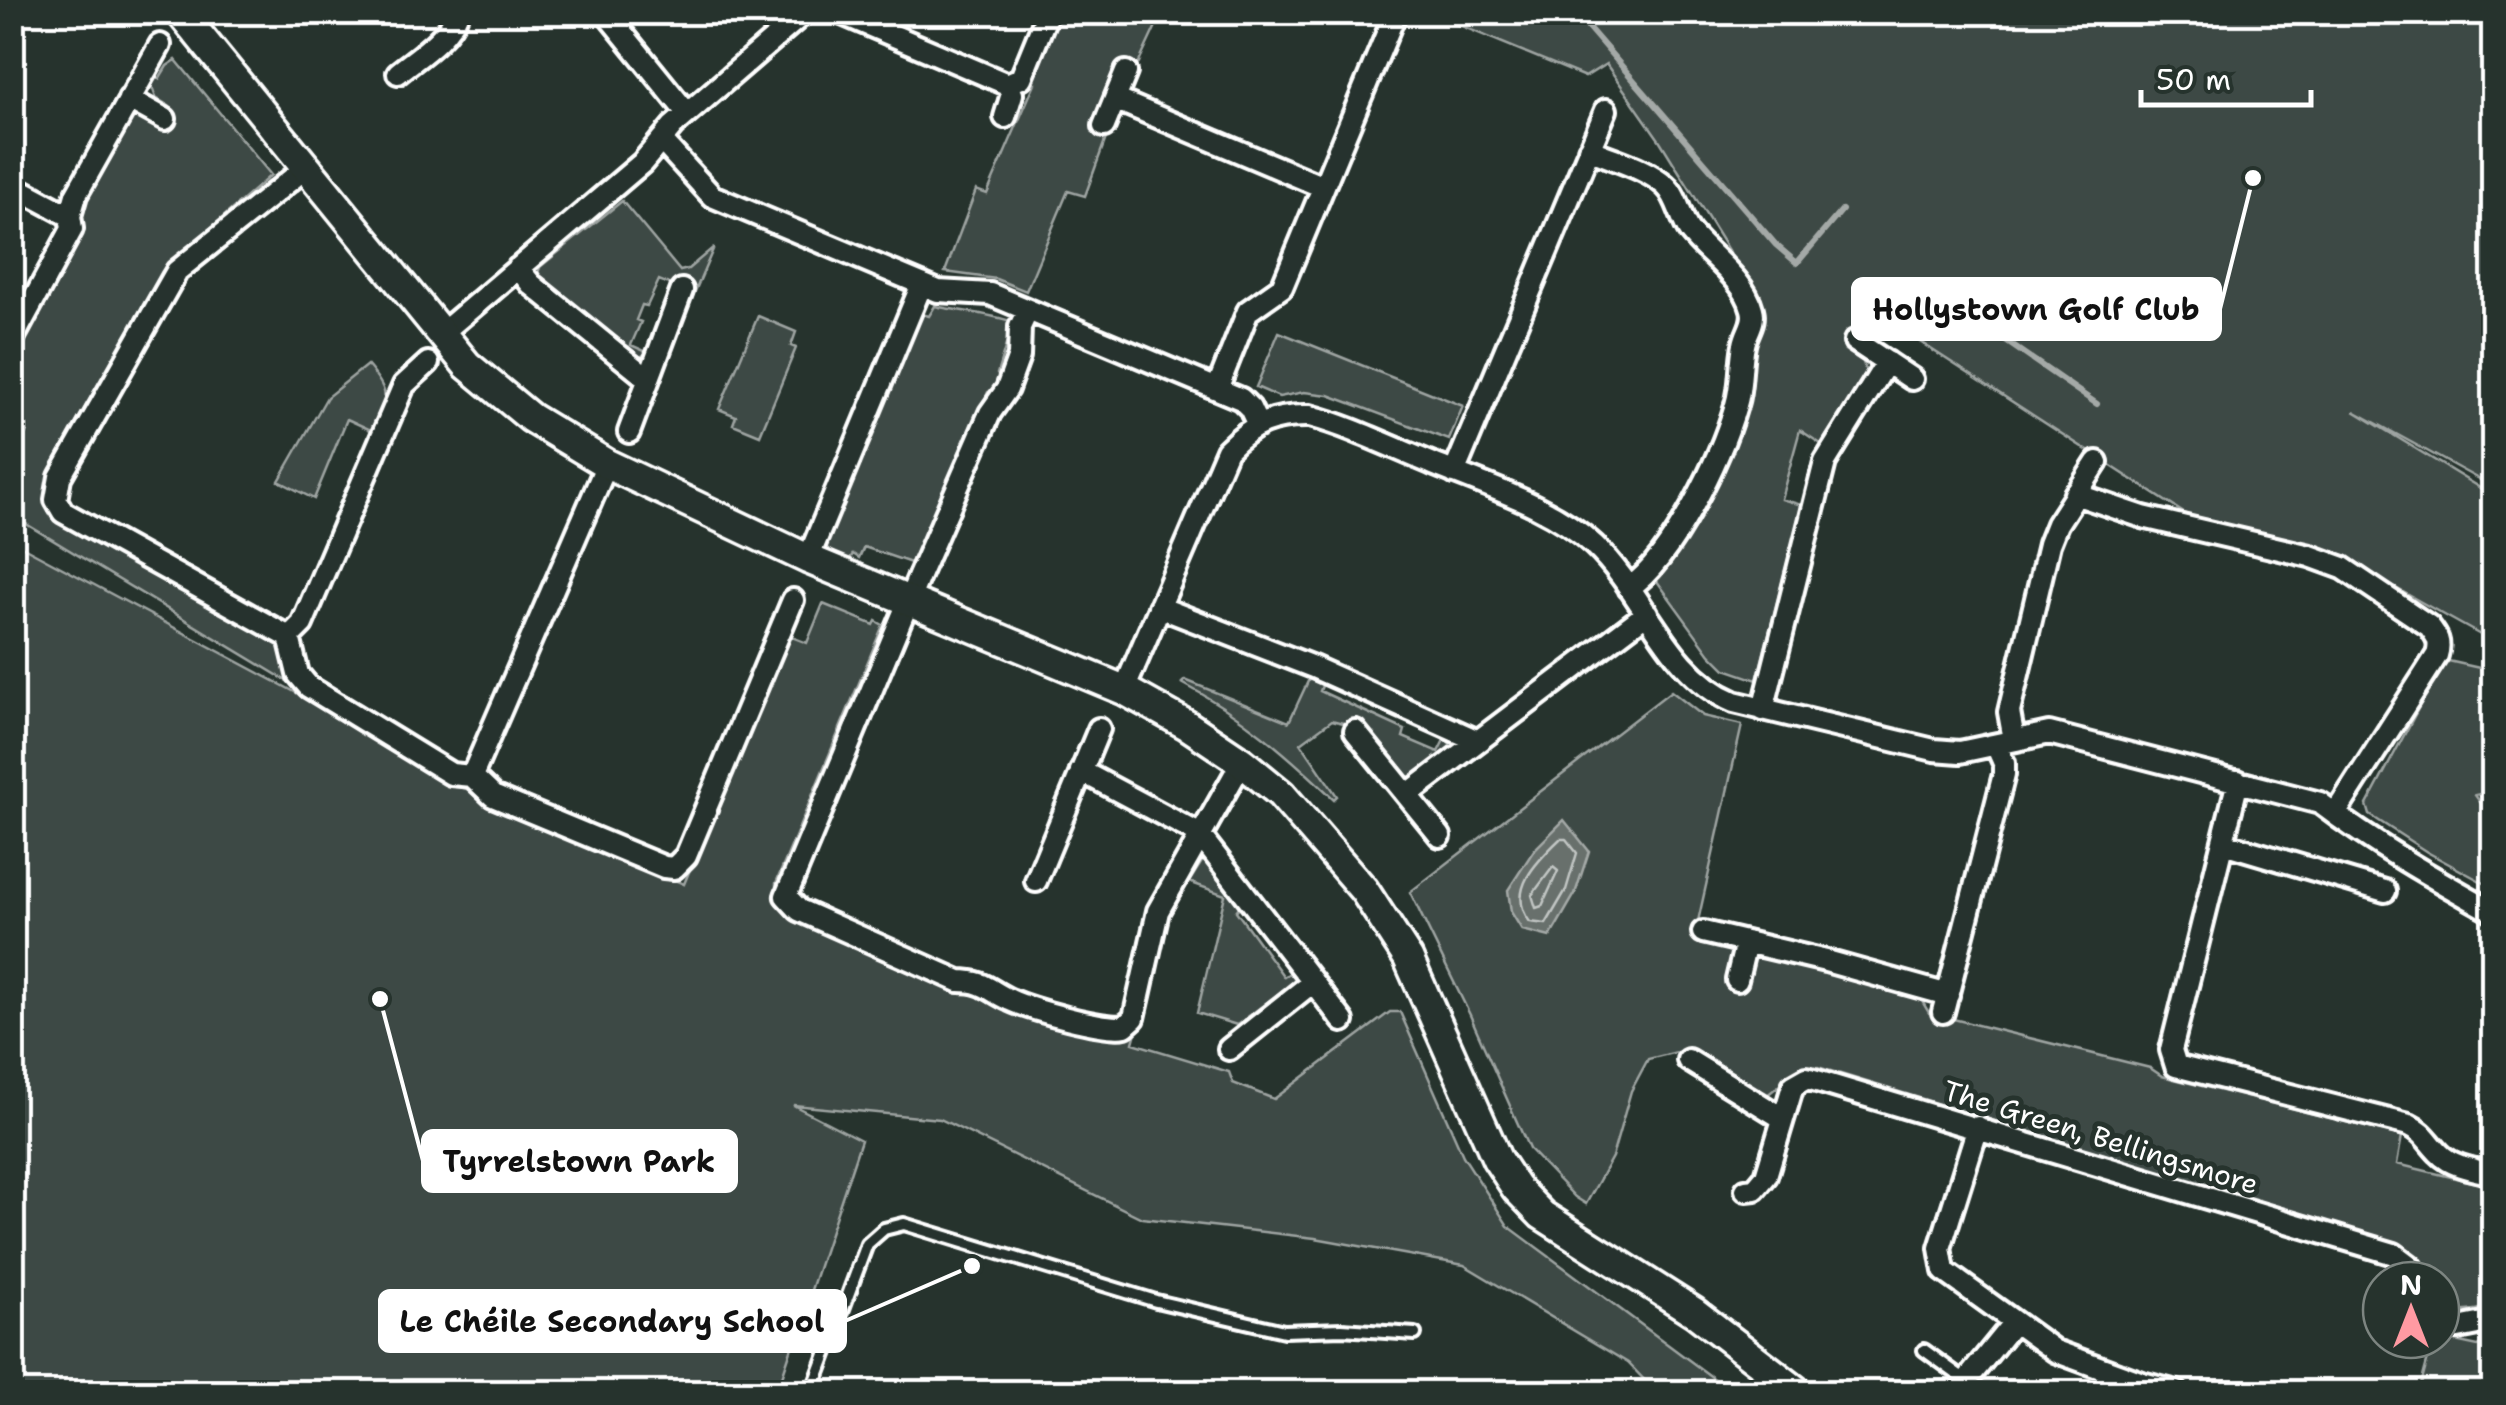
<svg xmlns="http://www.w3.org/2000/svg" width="2506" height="1405" font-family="'Shantell Sans',sans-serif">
  <rect width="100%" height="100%" fill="#26332d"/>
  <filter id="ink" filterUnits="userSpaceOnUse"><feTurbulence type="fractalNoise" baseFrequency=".01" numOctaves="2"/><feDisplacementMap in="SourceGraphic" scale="20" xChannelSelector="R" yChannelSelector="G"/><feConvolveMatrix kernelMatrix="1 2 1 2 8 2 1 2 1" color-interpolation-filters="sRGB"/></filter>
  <g filter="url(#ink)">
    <path fill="#3e4944" stroke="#9ea4a2" stroke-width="2.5" d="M 1438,12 L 2493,13 L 2493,487 L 2354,411 L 2493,496 L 2493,642 L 2320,546 L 2190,517 L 1886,320 L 1872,340 L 1856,331 L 1845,350 L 1863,362 L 1866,373 L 1821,444 L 1800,430 L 1781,499 L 1802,505 L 1757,680 L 1725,669 L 1710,654 L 1654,577 L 1743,412 L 1760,314 L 1754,292 L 1660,141 L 1606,64 L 1585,77 L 1437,16 Z
      M 1057,13 L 1162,13 L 1135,71 L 1119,65 L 1096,120 L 1110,127 L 1085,196 L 1068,191 L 1026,291 L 996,279 L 945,272 L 976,190 L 987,194 L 1035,83 L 1028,77 Z
      M 176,60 L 271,175 L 162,271 L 50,469 L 47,497 L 282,643 L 287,681 L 13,516 L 13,356 L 80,235 L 81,205 L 131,116 L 139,113 L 162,121 L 169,106 L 156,98 L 150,81 L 152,75 L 159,79 L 167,66 Z
      M 622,201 L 680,271 L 688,269 L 714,247 L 694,294 L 659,280 L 647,306 L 642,305 L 636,320 L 641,322 L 631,345 L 647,352 L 636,361 L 536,279 L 540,267 Z
      M 935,306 C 962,312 987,313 1013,322 L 997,374 L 1004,382 L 1000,389 L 988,392 L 921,551 L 911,563 L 864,547 L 859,558 L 853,554 L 848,562 L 831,553 L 825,545 L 825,534 L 919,313 L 929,316 Z
      M 758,316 L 796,332 L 791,346 L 796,348 L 760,435 L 733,424 L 736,416 L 719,409 Z
      M 1279,332 L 1463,406 L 1449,440 L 1329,395 L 1304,392 L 1279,397 L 1256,387 Z
      M 367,365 C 392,394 387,397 373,431 L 347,419 L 314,499 L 279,481 L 327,397 Z
      M 12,541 L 291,690 L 462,787 L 684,884 L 784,641 L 792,637 L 807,643 L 823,604 L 874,625 L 876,621 L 883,625 L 776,883 C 775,909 794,913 815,923 L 1042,1013 L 1139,1021 L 1133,1043 L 1229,1072 L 1233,1083 L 1274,1099 L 1390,1012 L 1400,1012 L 1463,1156 L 1508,1226 L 1732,1392 L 1656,1392 L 1628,1363 L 1464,1265 L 1315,1238 L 1142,1218 L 940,1119 L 793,1105 L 861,1140 L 777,1392 L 13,1392 Z
      M 2444,660 L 2493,671 L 2493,796 L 2489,792 L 2475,795 L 2493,820 L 2493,872 L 2488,885 L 2427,852 L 2370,815 L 2367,805 Z
      M 1310,677 L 1323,683 L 1320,691 L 1405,730 L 1403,737 L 1438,752 L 1446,736 L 1450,744 L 1449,752 L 1407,780 L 1355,726 L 1332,720 L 1301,743 L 1337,796 L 1334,799 C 1287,754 1241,714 1182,683 L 1185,680 L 1289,722 Z
      M 1671,691 L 1703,716 L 1742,725 L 1694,939 L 1919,996 L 1929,1013 L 2150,1068 L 2162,1076 L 2402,1136 L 2397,1164 L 2493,1187 L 2493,1305 C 2477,1311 2457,1315 2441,1306 L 2441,1280 L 2422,1280 L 2410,1251 L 2394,1243 L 1818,1067 L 1795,1073 L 1766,1096 L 1689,1049 L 1648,1059 L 1631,1091 L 1612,1157 L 1586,1204 L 1575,1197 L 1529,1149 L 1470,1015 L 1410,892 Z
      M 1203,860 L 1209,862 L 1242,903 L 1236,911 L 1284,977 L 1295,969 L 1295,981 L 1237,1025 L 1197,1013 L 1225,895 L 1189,882 Z
      M 2441,1338 L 2478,1346 L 2493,1341 L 2487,1373 L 2490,1392 L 2419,1392 L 2433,1340 Z"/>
    <path fill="#67706c" stroke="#a4a9a7" stroke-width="2.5" d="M 1564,820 L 1589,851 L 1575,894 L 1550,937 L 1522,930 L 1511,912 L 1508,890 L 1534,850 Z"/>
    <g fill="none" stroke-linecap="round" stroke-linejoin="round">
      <path stroke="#c2c6c4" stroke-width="2.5" d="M 1560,839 L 1566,839 L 1577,853 L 1566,890 L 1546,924 L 1530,922 C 1506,891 1537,861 1560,839 Z
        M 1553,867 L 1558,871 L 1542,906 L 1536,908 L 1532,895 Z"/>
      <path stroke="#a4a9a7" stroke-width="6" d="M 1575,12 L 1776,245 L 1797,263 L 1842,210
        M 1958,308 L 2097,404"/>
      <g stroke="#fff" stroke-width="18">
        <path id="lane" d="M 1924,1350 L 1982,1392
          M 812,1392 L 867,1244 L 884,1229 L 904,1224 L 1156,1301 L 1284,1331 L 1342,1329 L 1415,1334"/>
      </g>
      <g stroke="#fff" stroke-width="28">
        <path id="street" d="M 605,12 L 687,113
          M 838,12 L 1007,84 L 1021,78 L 1048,12
          M 398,73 C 419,56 448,38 458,12
          M 129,99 L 165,119
          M 1115,99 L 1323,187
          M 1005,117 L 1012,94 L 1007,84
          M 1104,126 L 1126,72
          M 661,140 L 712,196 L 938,291 L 990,294 L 1241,399 L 1250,408 L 1257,423
          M 1589,149 C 1613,160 1646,168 1665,185 C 1678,196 1680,218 1690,232 C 1708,255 1744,278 1752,309 C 1756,323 1746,332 1744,345 C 1740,365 1742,386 1736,405 C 1721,457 1673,558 1629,588
          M 308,166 L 177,271 L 60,477 L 56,500 L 63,512 L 289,637 L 298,674 L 309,687 L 451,774 L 472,776 L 493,796 L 664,867 L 674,868 L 686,856 L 793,600
          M 12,185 L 70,216
          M 518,268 L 531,284 L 648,379
          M 1028,310 L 1020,327 L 1019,356 L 1007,389 L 990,413 L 919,576 L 786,896 L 799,910 L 959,981 C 986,981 989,991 1010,1000 C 1029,1009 1107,1031 1125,1026 L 1134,1018 L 1158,911 L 1242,762
          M 442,333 L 642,163 L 673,126 L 805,12
          M 12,340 L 72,229 L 70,216 L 76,195 L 160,45
          M 1855,341 L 1912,379
          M 1217,389 L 1248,311 L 1282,287 L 1396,12
          M 12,427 L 14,428
          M 629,432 L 682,290
          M 1454,473 L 1606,110
          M 2075,494 L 2143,517 L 2310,556 L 2343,568 L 2429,626 C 2437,636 2441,642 2437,655 L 2335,814
          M 808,559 L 922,284
          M 1159,607 L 1313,667 L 1478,741
          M 289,637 L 302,624 L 404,385 L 428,363
          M 1124,690 L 1227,450 C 1252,424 1273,415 1310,416 C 1351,427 1391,447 1431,463 C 1485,486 1550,504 1594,545 C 1646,594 1666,673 1734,702 L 1934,750 L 1960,752 L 2049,733 L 2320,803 C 2375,845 2433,878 2494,912
          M 1763,710 L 1825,462 L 1887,362
          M 1355,731 L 1440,836
          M 2014,740 L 2009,712 L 2049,544 L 2057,524 L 2097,462
          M 1081,771 L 1199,834 L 1343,1021
          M 472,776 L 607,464
          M 2238,781 L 2171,1050 L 2176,1066 L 2409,1125 C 2424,1132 2428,1142 2439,1153 C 2452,1167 2476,1170 2494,1174
          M 1407,795 L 1647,613
          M 2223,843 L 2385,891
          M 1036,881 L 1099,729
          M 1703,932 L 1826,961 L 1948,995
          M 1737,980 L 1746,942
          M 1943,1012 L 2004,774 L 2004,763 L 1996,745
          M 1229,1049 L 1313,982
          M 1688,1060 L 1782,1118
          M 1978,1127 L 1940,1248 L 1944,1271 L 2055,1351 L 2142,1383 L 2177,1392
          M 1746,1190 L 1755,1189 L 1766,1176 L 1793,1086 L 1807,1078 L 2394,1254 L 2410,1266 L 2413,1280
          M 2441,1323 L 2458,1328 L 2494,1321
          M 1966,1381 L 2014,1322"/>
      </g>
      <g stroke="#fff" stroke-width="35">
        <path id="secondary" d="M 180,12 L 467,365 L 531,418 L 607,464 L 808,559 L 1124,690 L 1187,725 L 1242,762 L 1281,794 L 1364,890 L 1408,958 L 1497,1159 L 1516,1188 L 1542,1215 L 1694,1312 L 1798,1392"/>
      </g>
      <use href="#lane" stroke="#26332d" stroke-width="10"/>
      <use href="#street" stroke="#26332d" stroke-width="20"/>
      <use href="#secondary" stroke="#26332d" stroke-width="28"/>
    </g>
  </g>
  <g text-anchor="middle" stroke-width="10" stroke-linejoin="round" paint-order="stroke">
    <g font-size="28" fill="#fff" stroke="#26332d">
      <text transform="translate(2101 1137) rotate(17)" y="10">The Green, Bellingsmore</text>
    </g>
  </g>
  <path fill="none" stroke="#fff" stroke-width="4" d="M2253 178L2220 309M380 999L423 1161M972 1266L845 1321"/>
  <g fill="#fff" stroke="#26332d" stroke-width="4">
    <circle cx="2253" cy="178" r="10"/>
    <circle cx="380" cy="999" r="10"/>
    <circle cx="972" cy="1266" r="10"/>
  </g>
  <g fill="#fff" stroke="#fff" stroke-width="4">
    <rect x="1853" y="279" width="367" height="60" rx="10"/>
    <rect x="423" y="1131" width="313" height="60" rx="10"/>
    <rect x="380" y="1291" width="465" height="60" rx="10"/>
  </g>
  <g font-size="30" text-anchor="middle" font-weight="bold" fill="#111">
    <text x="2036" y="320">Hollystown Golf Club</text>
    <text x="579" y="1172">Tyrrelstown Park</text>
    <text x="612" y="1332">Le Chéile Secondary School</text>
  </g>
  <rect width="2506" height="1405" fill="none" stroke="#26332d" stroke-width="50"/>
  <rect x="25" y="25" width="2456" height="1355" fill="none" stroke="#fff" stroke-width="4" filter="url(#ink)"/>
  <g transform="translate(2411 1310)"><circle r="48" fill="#26332d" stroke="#7d8581" stroke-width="2.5"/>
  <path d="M0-8L18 38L0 25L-18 38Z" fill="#ff9aa2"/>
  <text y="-15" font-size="28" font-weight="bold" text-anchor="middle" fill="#ffffff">N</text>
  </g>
  <path d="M2141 90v15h170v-15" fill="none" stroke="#ffffff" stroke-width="5"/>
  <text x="2156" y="90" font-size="30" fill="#ffffff" stroke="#26332d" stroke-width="8" paint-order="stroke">50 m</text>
</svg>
